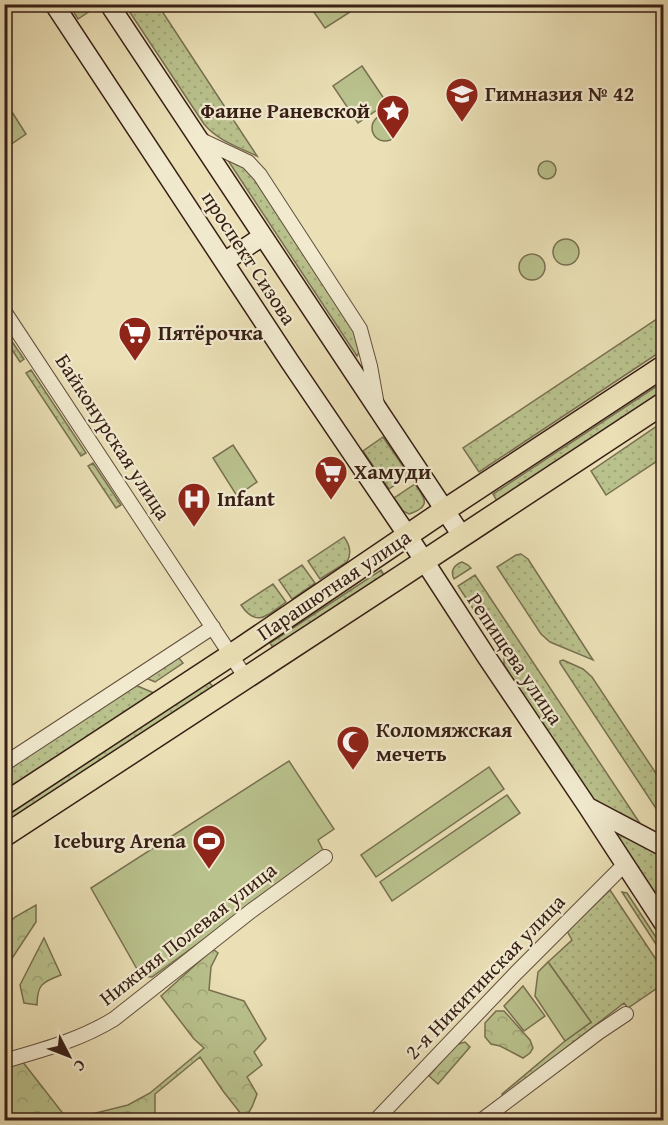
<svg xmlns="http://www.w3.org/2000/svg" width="668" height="1125" font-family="'Gentium Book Plus',serif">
  <defs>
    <pattern id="grass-dots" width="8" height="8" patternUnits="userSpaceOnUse" patternTransform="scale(1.5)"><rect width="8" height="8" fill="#b9c18c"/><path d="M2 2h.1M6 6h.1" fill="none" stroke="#a0a578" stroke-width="1.8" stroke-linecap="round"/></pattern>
    <pattern id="forest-crowns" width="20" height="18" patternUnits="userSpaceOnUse" patternTransform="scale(1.5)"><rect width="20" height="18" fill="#b9c18c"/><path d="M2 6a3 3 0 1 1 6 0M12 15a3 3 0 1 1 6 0" fill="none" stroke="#a0a578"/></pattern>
  </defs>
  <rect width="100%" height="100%" fill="#eadfb5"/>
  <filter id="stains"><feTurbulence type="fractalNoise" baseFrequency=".00333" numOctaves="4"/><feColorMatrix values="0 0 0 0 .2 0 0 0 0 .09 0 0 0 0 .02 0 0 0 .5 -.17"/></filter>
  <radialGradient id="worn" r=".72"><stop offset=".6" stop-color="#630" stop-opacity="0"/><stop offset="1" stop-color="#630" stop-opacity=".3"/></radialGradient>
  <path fill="url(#grass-dots)" stroke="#787051" stroke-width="1.5" d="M 99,5 L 78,19 L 69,5 L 99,4 Z
    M 125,5 L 158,5 L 257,156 C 238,147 217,140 204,124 Z
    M 227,159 L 247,168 L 357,331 L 360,351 L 357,356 Z
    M 663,315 L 663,350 L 479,472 L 463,448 Z
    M 4,330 L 24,359 L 20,362 L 5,339 Z
    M 31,370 L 86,453 L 81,456 L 26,373 Z
    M 663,382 L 663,391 L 497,501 L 493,494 Z
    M 663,422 L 663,457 L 606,495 L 591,471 Z
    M 383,437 L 409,475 L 389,489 L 363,451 Z
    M 93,463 L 121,505 L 116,508 L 88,466 Z
    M 415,484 C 426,499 431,507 409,514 L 403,511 L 394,498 Z
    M 344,537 C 350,545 352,553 347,562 L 320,579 L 308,561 Z
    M 521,554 L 528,559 L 593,660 L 550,642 L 541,634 L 497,567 L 516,555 Z
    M 462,562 L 468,565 L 471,568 L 454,579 C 450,571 454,565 462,562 Z
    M 302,565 L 315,583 L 292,599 L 279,580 Z
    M 381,570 L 384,575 L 273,648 L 270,643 Z
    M 475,575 L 663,858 L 663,906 L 504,665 L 504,655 L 458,586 Z
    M 273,584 L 286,602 C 269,614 257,629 241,605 Z
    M 178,657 L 183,663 L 155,682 L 146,678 Z
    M 563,660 L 583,669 L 592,677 L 663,784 L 663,819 L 560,663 L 560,661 Z
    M 209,682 L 214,688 L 5,827 L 5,817 Z
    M 135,685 L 154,693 L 5,790 L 5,769 Z
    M 610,890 L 663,970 L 663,984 L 628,1008 L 624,1003 L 503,1097 L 502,1094 L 565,1041 L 591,1022 L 548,962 L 572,940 L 567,931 Z
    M 622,892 L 627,893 L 663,948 L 663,955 Z"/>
  <path fill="url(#forest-crowns)" stroke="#787051" stroke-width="1.5" d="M 36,905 L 36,922 L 5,969 L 5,926 L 15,917 Z
    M 44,938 L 61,975 C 42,982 37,985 37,1005 L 24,1003 L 20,985 Z
    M 213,949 L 218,953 L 211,967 L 209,990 L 244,1001 L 266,1039 L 254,1052 L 262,1065 L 247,1077 L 257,1094 L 252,1107 L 245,1119 L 223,1091 L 200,1057 L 155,1094 L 155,1120 L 5,1120 L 5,1068 L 22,1061 L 68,1120 L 128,1105 L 150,1093 L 204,1048 L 194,1039 L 161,996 Z
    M 496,1011 L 504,1011 L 530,1040 L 533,1048 L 530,1053 L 523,1058 L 500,1046 L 491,1044 L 485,1037 L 485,1023 Z
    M 465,1042 L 470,1047 L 438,1084 L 429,1076 L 455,1045 Z"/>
  <path fill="#b9c18c" stroke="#787051" stroke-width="1.5" d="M 309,5 L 361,5 L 325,28 Z
    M 362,66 L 387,103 L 358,123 L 333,86 Z
    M 5,101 L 26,134 L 7,147 L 4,144 Z
    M372 128a13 13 0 1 1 26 0a13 13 0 1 1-26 0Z
    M538 170a9 9 0 1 1 18 0a9 9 0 1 1-18 0Z
    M553 252a13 13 0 1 1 26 0a13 13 0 1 1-26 0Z
    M519 267a13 13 0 1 1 26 0a13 13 0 1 1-26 0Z
    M 233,445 L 257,482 L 237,496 L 213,458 Z
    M 289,761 L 334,829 L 318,840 L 324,852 L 152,977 L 141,976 L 91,888 Z
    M 489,767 L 504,789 L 376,877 L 361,855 Z
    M 507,795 L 520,813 L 392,901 L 380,882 Z
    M 548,962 L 591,1022 L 565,1041 L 535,996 L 538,972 Z
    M 523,986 L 545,1016 L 524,1031 L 504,1006 Z"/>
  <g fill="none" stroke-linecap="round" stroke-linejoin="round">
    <g stroke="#644f3e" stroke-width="16">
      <path id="street" d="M 197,138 L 248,162 L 260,175 L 360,329 L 370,366 L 377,405
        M 4,311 L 246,678
        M 4,764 L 213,627
        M 4,1061 C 42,1050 80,1040 114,1019 L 251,911 L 325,857
        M 376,1120 L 516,973 L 624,865
        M 482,1120 L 599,1032 L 626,1014"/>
    </g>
    <g stroke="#381f16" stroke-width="21">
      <path id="secondary" d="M 54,4 L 290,362 L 408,536 L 486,656 L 587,806 L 664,924
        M 109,4 L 462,536
        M 224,262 L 263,236
        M 588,807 L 664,847"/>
    </g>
    <g stroke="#381f16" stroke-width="24">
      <path id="primary" d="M 4,804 L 231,655 L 445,510 L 664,366
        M 4,836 L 394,581 L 664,403"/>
    </g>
    <use href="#street" stroke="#f1eacf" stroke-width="14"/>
    <use href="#secondary" stroke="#f1eacf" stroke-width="18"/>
    <use href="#primary" stroke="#eadfb5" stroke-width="21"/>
  </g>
  <defs>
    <g id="school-pin" transform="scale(1.725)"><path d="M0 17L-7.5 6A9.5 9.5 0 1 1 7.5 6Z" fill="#8f2418" stroke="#f1eacf"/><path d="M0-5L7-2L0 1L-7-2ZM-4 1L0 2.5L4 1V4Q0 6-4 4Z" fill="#fff"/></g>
    <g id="sight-pin" transform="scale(1.725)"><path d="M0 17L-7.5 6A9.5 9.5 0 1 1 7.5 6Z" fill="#8f2418" stroke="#f1eacf"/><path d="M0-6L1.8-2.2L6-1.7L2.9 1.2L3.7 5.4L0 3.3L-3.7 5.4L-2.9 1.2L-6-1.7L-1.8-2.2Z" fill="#fff"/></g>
    <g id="supermarket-pin" transform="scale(1.725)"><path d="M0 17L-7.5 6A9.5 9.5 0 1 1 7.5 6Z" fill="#8f2418" stroke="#f1eacf"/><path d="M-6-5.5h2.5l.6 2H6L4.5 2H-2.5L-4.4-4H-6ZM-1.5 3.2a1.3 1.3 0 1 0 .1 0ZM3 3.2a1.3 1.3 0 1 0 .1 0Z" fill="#fff"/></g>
    <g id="hospital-pin" transform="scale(1.725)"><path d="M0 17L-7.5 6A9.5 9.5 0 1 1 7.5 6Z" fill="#8f2418" stroke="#f1eacf"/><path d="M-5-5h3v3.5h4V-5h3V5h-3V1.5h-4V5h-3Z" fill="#fff"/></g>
    <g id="mosque-pin" transform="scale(1.725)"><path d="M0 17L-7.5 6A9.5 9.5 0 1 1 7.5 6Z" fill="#8f2418" stroke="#f1eacf"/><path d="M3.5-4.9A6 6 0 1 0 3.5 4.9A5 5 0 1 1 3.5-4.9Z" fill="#fff"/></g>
    <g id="stadium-pin" transform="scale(1.725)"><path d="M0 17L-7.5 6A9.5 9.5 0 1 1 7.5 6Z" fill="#8f2418" stroke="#f1eacf"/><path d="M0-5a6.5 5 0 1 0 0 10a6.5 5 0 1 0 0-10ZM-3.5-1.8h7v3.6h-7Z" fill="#fff"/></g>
  </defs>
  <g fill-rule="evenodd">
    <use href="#school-pin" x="462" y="94"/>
    <use href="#sight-pin" x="393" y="111"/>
    <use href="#supermarket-pin" x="135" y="333"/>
    <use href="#supermarket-pin" x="331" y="472"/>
    <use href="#hospital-pin" x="194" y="499"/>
    <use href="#mosque-pin" x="353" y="742"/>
    <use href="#stadium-pin" x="209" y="841"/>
  </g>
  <g text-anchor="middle" stroke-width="4.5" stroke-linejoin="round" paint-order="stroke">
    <g font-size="21" font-weight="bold" fill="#381f16" stroke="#f1eacf" text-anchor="start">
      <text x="485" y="101">Гимназия № 42</text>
      <text x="370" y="118" text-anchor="end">Фаине Раневской</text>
      <text x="158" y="340">Пятёрочка</text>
      <text x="354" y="479">Хамуди</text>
      <text x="217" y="506">Infant</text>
      <text x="376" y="737">Коломяжская<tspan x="376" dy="24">мечеть</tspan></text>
      <text x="186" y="848" text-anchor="end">Iceburg Arena</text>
    </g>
    <g font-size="21" fill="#381f16" stroke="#f1eacf">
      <text transform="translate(249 258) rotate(57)" y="7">проспект Сизова</text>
      <text transform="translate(113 437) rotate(57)" y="7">Байконурская улица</text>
      <text transform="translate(334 585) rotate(-34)" y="7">Парашютная улица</text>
      <text transform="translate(515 659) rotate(56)" y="7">Репищева улица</text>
      <text transform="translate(188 934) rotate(-38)" y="7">Нижняя Полевая улица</text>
      <text transform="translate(485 977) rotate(-46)" y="7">2-я Никитинская улица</text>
    </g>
  </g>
  <rect width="668" height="1125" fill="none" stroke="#eadfb5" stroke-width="24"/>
  <rect x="6" y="6" width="656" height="1113" fill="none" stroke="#381f16" stroke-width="3"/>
  <rect x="12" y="12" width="644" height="1101" fill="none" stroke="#381f16" stroke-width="1.5"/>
  <g transform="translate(69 1056) rotate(132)" stroke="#f1eacf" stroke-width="4.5" paint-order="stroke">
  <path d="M0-4.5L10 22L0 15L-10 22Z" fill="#381f16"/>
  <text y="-9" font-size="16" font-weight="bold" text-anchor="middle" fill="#381f16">С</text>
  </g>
  <rect width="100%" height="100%" filter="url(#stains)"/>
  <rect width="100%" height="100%" fill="url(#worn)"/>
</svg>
